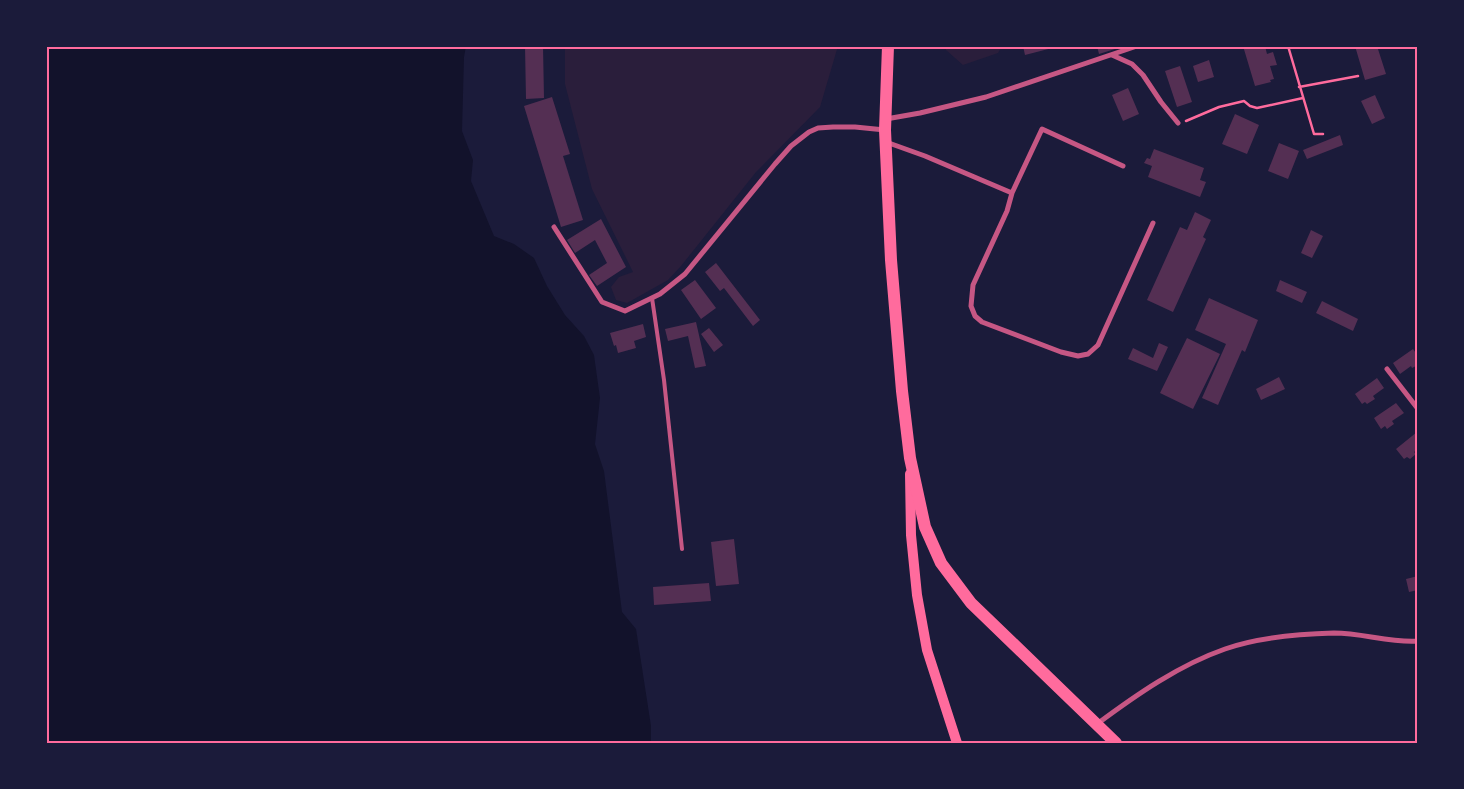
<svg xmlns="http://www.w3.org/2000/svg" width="1464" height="789" font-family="Jost,sans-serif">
  <rect width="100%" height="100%" fill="#1b1b3a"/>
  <path fill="#2a1e3b" d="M 565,46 L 838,46 L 820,107 L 756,172 L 681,266 L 668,280 L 627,303 L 616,300 L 611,287 L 619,277 L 633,272 L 592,189 L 565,84 Z
    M 945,46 L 1002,46 L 998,53 L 963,65 L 946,50 Z"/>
  <path fill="#12122b" d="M 46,46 L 466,46 L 464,57 L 462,131 L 473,160 L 471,181 L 494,236 L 514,244 L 534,258 L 547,286 L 565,315 L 584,336 L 594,355 L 600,398 L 595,444 L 604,471 L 622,612 L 636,629 L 651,726 L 651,743 L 46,743 Z"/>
  <path fill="#542f53" d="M 525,46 L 543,46 L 544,98 L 526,99 Z
    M 1023,46 L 1056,46 L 1056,47 L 1025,55 Z
    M 1097,46 L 1115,46 L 1115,49 L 1099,54 Z
    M 1243,46 L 1265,46 L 1267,54 L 1273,52 L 1277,65 L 1270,66 L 1274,79 L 1270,80 L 1271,82 L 1255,86 Z
    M 1355,46 L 1377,46 L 1386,74 L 1365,80 Z
    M 1209,60 L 1214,77 L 1198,82 L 1193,66 Z
    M 1180,66 L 1192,102 L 1177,107 L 1165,71 Z
    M 1128,88 L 1139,114 L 1123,121 L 1112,95 Z
    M 1375,95 L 1385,118 L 1372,124 L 1361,101 Z
    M 552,97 L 570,154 L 563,156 L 583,220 L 561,227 L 524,106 Z
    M 1235,114 L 1259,125 L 1247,154 L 1222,144 Z
    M 1340,135 L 1343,145 L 1307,159 L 1303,150 Z
    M 1279,143 L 1299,151 L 1288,179 L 1268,171 Z
    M 1154,149 L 1204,168 L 1200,180 L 1206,182 L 1200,197 L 1148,177 L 1152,166 L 1144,163 L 1147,158 L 1150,159 Z
    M 1195,212 L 1211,220 L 1203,237 L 1206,239 L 1173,312 L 1147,300 L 1180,227 L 1187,230 Z
    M 601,219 L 626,267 L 597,286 L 589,275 L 607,263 L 595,240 L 575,253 L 567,240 Z
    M 1311,230 L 1323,236 L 1312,258 L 1301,253 Z
    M 716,263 L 760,320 L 753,326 L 724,288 L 720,291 L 705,272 Z
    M 695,280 L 716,308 L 701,319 L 681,290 Z
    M 1280,280 L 1307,292 L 1302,303 L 1276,291 Z
    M 1209,298 L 1258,320 L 1245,352 L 1242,350 L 1218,405 L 1202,398 L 1226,344 L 1195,330 Z
    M 1322,301 L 1358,319 L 1353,331 L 1316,313 Z
    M 696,322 L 706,366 L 695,368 L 688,336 L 668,341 L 665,329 Z
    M 643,324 L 646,337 L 634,341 L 636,348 L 618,353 L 616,345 L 614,346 L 610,333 Z
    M 709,328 L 723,345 L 714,352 L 701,334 Z
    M 1187,338 L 1220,354 L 1193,409 L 1160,393 Z
    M 1159,343 L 1168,347 L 1157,371 L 1128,359 L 1133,348 L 1153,358 Z
    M 1413,349 L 1418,356 L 1418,365 L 1412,368 L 1411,366 L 1400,374 L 1393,363 Z
    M 1279,377 L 1285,389 L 1261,400 L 1256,389 Z
    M 1377,378 L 1384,388 L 1373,396 L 1375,399 L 1367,404 L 1365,402 L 1362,404 L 1355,394 Z
    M 1396,403 L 1404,413 L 1392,421 L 1394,424 L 1387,429 L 1385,426 L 1381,429 L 1374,418 Z
    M 1417,432 L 1418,449 L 1414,452 L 1416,454 L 1410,459 L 1407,457 L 1404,459 L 1396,449 Z
    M 734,539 L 739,584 L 716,586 L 711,542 Z
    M 1418,576 L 1418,590 L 1409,592 L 1406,579 Z
    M 709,583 L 711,601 L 654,605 L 653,587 Z"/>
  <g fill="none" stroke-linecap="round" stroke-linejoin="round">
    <path stroke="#ff6b9d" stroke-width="2.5" d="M 1288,46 L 1314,134 L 1323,134
      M 1299,87 L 1358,76
      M 1186,121 L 1219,107 L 1244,101 L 1250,106 L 1257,108 L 1303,98"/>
    <path stroke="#c65784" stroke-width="4" d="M 652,298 L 664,380 L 682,549"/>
    <path stroke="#c65784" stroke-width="5" d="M 1112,55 L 1132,64 L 1143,75 L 1161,102 L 1178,123
      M 886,119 L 920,113 L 986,97 L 1137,46
      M 886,142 L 925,156 L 1012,193 L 1007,211 L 973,285 L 971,306 L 975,316 L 982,322 L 1061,352 L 1078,356 L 1088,354 L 1098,345 L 1153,223
      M 1012,193 L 1042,129 L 1123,166
      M 554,227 L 602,302 L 625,311 L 660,294 L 685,274 L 775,164 L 791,146 L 809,132 L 818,128 L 833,127 L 855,127 L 885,130
      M 1387,369 L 1418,409
      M 1097,724 C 1136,695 1179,665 1225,649 C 1259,637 1298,634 1334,633 C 1363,633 1390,643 1418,641"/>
    <path stroke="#ff6b9d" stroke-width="10" d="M 910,474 L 911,535 L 917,595 L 927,650 L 957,743"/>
    <path stroke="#ff6b9d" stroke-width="12" d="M 888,46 L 885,130 L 891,260 L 902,391 L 910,458 L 925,527 L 941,563 L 971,603 L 1116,743"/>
  </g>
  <rect width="1464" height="789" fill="none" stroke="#1b1b3a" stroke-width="95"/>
  <rect x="48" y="48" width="1368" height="694" fill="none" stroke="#ff6b9d" stroke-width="2"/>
</svg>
